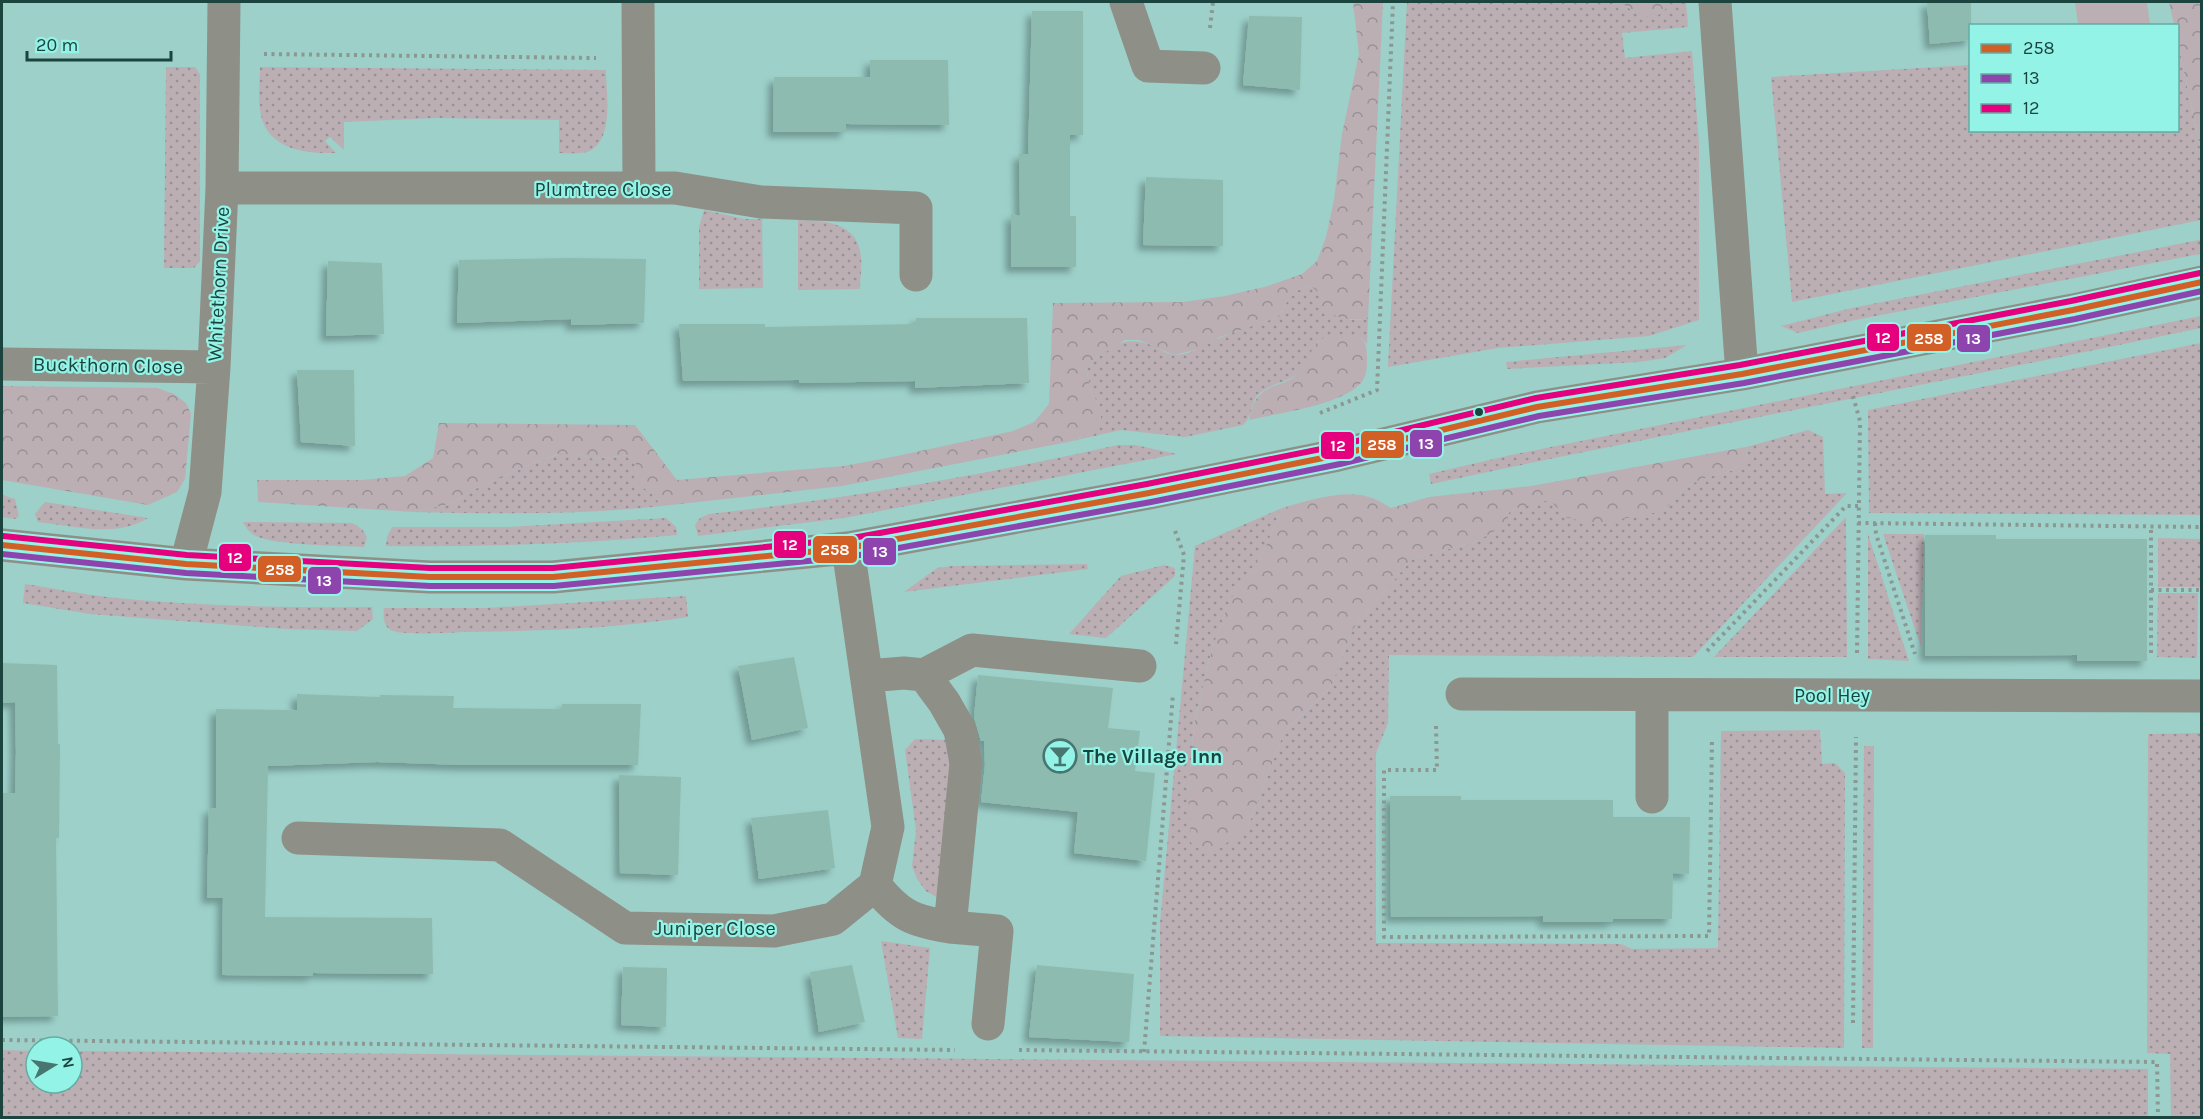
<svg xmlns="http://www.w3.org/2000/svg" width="2203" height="1119" font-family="Karla,sans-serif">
  <defs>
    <pattern id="grass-dots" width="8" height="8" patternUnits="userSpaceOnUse" patternTransform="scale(1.5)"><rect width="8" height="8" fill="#bbafb4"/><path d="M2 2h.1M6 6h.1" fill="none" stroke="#979094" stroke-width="1.8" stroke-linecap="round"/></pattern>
    <pattern id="forest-crowns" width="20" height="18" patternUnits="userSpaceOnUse" patternTransform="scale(1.5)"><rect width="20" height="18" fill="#bbafb4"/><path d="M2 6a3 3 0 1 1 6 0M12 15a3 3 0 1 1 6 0" fill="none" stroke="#979094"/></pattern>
    <filter id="shadow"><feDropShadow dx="-5.5" dy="5.5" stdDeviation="3" flood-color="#0004"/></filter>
  </defs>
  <rect width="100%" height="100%" fill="#9cd0c9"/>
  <path fill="url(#grass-dots)" d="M 1407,2 L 1620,2 L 1639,15 L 1668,7 L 1669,2 L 1686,2 L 1688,27 L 1622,33 L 1625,58 L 1692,51 L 1699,144 L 1699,320 L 1649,336 L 1498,348 L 1388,367 Z
    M 2180,52 L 2201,152 L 2201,220 L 1792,302 L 1771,77 L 1970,65 L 1970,130 L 2178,130 L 2178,53 Z
    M 166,67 L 195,67 L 200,74 L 200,261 L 194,268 L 164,268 Z
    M 260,67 L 606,70 C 606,93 615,142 587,152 C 579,154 568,153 559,153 L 559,120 L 437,118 L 344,122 L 344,150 L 330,137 L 325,141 L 336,153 C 304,154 264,149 260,109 C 258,96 260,81 260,67 Z
    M 704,210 L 745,219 L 762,219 L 763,288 L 699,289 L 699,227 Z
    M 798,220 C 822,221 854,221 860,251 C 863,263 860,277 860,289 L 798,290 Z
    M 2199,240 L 2201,241 L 2200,254 L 1855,320 L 1798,333 L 1781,326 L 1852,308 Z
    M 1311,286 L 1351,320 L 1368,319 L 1367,344 L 1361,338 L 1318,341 C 1313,350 1309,362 1302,370 C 1290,382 1272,383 1260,393 C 1250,401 1253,416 1243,425 L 1185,437 L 1121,430 L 1068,442 L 1091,433 L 1101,409 L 1091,391 L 1086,369 C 1106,348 1124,333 1154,346 C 1160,349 1169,355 1175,355 C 1192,355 1207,343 1222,337 C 1241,329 1260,323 1279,317 C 1288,300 1291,289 1311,286 Z
    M 2201,316 L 2201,328 C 1945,382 1687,429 1431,484 L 1429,474 L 1511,455 Z
    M 2201,343 L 2201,515 L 1869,513 L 1868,410 Z
    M 1687,345 L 1665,358 L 1639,362 L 1507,369 L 1506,362 Z
    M 1808,430 L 1823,437 L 1825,494 L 1847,493 L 1693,657 L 1389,655 L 1388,723 L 1376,753 L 1376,943 L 1621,944 L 1632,949 L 1718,948 L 1721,731 L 1820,730 L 1822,764 L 1835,763 L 1845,773 L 1844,1048 L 1160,1036 L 1160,923 L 1195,546 L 1282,508 L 1264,551 L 1230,601 L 1212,649 L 1194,723 L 1188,794 L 1247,829 L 1284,732 L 1331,687 L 1352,630 L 1412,559 L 1478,541 L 1510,510 L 1550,499 L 1565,517 L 1664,511 L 1684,488 L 1701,479 L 1734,470 L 1747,457 L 1746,447 Z
    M 1118,445 L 1135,445 L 1177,454 L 844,518 L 698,536 L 695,525 L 700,518 L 709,514 C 846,499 984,475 1118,445 Z
    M 559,454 L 577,454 L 594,459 L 629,455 L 636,461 L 635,481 L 652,494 L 662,506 C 580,515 496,514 414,512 L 453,503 L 473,490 L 524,467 Z
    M 2,495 L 15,499 L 19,516 L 15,519 L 2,517 Z
    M 45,502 L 148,518 C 117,538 73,526 38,522 L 35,514 Z
    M 1846,517 L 1847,657 L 1714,657 Z
    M 666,518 L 676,527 L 677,535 C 580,544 484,547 386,546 L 387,537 L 392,527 L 508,527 Z
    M 243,522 L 352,523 L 362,529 L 367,537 L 364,547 C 342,546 273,545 256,536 C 250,533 246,528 243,522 Z
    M 1868,534 L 1909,661 L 1868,659 Z
    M 1883,534 L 1924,534 L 1921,648 L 1921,647 Z
    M 2158,538 L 2201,539 L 2201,587 L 2158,587 Z
    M 1087,564 L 1088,569 L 904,592 L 937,568 L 952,566 Z
    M 1164,565 L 1175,568 L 1175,576 L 1106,638 L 1069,634 L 1121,576 Z
    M 25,584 C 52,588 80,594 107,597 C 195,606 284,608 372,607 L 373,619 L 357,631 L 287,629 L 90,614 L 23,603 Z
    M 2158,593 L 2198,593 L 2197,658 L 2157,657 Z
    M 686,596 L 688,617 C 613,629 538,631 462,632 C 449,633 403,635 393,631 C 383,628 383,616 384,608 L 485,608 Z
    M 2201,733 L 2201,1117 L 2171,1117 L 2170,1054 L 2147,1053 L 2148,734 Z
    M 915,739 L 946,740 L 951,752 L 938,898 L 926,891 L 917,879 L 912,866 L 916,830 L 905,750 Z
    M 1864,746 L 1874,746 L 1873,1048 L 1862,1048 Z
    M 881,941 L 930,948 L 922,1039 L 898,1038 Z
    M 2,1050 L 36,1051 L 36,1083 L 72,1083 L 72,1051 L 2148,1069 L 2148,1117 L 2,1118 Z"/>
  <path fill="url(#forest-crowns)" d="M 1353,2 L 1383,2 L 1368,319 C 1350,320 1334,319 1320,306 L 1320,294 L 1311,286 C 1292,289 1287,301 1279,317 L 1220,337 L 1199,349 L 1174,355 L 1139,340 L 1125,340 L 1098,357 L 1086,369 L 1091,391 L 1101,409 L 1101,420 L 1091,433 L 1068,442 L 842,486 L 662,506 L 652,494 L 634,481 L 636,461 L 629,455 L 594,459 L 577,454 L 558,454 L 524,467 L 473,490 L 453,503 L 414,512 L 258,502 L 257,480 L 362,480 L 405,476 L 433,458 L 439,423 L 635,425 L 677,480 L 844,466 L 902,455 L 1013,431 L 1034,422 L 1049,404 L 1053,303 L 1183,302 L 1225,296 L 1268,286 L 1302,274 L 1317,261 L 1326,237 L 1334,200 L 1342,134 L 1359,54 Z
    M 1620,2 L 1669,2 L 1668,7 L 1656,17 L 1639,15 Z
    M 2169,2 L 2201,2 L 2201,152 L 2178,43 L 2178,26 L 2174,25 Z
    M 1350,334 C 1364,338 1367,342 1367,357 C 1367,364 1367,374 1363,380 C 1347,405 1277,413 1249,420 C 1257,376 1282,394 1303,368 C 1309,360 1311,347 1319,341 C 1328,333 1340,335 1350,334 Z
    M 2,386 L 157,388 L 174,394 L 186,403 L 191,414 L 185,479 L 177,492 L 148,505 L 2,480 Z
    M 1746,447 L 1747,457 L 1734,470 L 1701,479 L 1684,488 L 1664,511 L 1594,524 L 1565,517 L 1550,500 L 1510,510 L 1506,524 L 1478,541 L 1412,559 L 1352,630 L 1331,687 L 1284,732 L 1247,829 L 1209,855 L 1191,843 L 1188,794 L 1194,724 L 1212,649 L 1230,600 L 1264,551 L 1282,508 C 1308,501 1342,489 1369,497 C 1377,499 1384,504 1391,508 L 1429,497 L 1531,486 Z"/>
  <path fill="#bbafb4" d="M 2075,2 L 2147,2 L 2150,25 L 2078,25 Z"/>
  <path fill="#8ebbaf" filter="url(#shadow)" d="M 1927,2 L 1971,2 L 1971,40 L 1930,44 Z
    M 1032,11 L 1083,11 L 1083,135 L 1070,135 L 1070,216 L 1076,216 L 1076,267 L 1011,267 L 1011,214 L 1020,216 L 1019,154 L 1028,154 Z
    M 1249,16 L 1302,17 L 1300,90 L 1243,85 Z
    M 870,60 L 948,60 L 949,125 L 846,124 L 846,132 L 773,132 L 774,77 L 870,77 Z
    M 1146,177 L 1223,180 L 1223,246 L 1143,245 Z
    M 569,258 L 646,259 L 644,323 L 571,325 L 571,319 L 457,323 L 459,260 Z
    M 328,261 L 382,263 L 384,334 L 326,336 Z
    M 916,318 L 1027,318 L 1029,383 L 915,388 L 915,381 L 799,383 L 799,380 L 683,381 L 679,324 L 765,324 L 765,327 L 916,324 Z
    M 297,370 L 354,370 L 355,446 L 301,442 Z
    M 1925,535 L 1996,535 L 1996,539 L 2147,539 L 2147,661 L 2077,661 L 2077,655 L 1925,656 Z
    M 794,657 L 808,728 L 752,740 L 738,666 Z
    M 2,663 L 57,665 L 58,744 L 60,744 L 59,838 L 56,838 L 58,1016 L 2,1017 L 2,793 L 15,793 L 16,752 L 15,702 L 2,703 Z
    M 978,675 L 1113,688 L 1108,728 L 1140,731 L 1135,771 L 1155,773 L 1146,861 L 1074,853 L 1078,812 L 981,802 L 985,765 L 984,741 L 981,741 L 974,717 Z
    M 297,694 L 380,697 L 380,695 L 454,696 L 453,708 L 562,709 L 562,704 L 641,704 L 638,765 L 464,765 L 377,762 L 268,766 L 265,917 L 432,918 L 433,974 L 313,973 L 313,976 L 222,975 L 223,898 L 207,898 L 209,808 L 216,808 L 216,709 L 297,710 Z
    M 619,775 L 681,777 L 678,875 L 620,873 Z
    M 1390,796 L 1461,796 L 1461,800 L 1613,800 L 1613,817 L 1690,817 L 1689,874 L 1673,873 L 1672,919 L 1613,919 L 1613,922 L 1543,922 L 1543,916 L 1391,917 Z
    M 828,810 L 835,868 L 759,879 L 751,818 Z
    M 852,965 L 865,1022 L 819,1032 L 810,972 Z
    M 1037,965 L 1134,974 L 1129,1042 L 1029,1037 Z
    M 623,967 L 667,968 L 666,1027 L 621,1025 Z"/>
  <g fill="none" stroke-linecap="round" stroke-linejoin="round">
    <path stroke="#8b9792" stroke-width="4" stroke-dasharray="3 4.5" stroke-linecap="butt" d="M 1210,28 L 1213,2
      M 264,54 L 596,58
      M 1853,396 L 1860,421 L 1857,654
      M 1320,413 L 1377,390 L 1393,2
      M 1858,523 L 2202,527
      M 1875,523 L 1876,534 L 1915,654
      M 1175,531 L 1184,555 L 1176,644
      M 2151,590 L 2202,590
      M 1707,651 L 1846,506 L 1858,506
      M 2151,653 L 2151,527
      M 1436,726 L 1437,770 L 1384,770 L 1384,937 L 1709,936 L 1712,738
      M 1853,1023 L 1856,737
      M 2,1040 L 955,1050
      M 1019,1050 L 2157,1062 L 2158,1118
      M 1144,1052 L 1173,694"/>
    <path stroke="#8e8f87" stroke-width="33" d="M 638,2 L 639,188
      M 1126,2 L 1148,66 L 1204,68
      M 1715,2 L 1742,374
      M 222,188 L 675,188 L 761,202 L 916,208 L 916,275
      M 2,364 L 214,367
      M 2,545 L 186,564 L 430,577 L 553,577 L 848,548 L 1149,493 L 1338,455 L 1537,407 L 1742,374 L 2073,310 L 2202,282
      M 186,564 L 205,492 L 214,367 L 222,188 L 224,2
      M 924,675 L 972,650 L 1140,666
      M 867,676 L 904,673 L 924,675 L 944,702 L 960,730 L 966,763 L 950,927 L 997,931 L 988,1024
      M 1462,694 L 2202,696
      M 1652,695 L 1652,797
      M 298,838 L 500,845 L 625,928 L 774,931 L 833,919 L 875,885 L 888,827 L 848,548
      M 875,885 C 899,915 912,921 950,927"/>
    <g stroke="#93f3e6" stroke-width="10">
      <path id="bus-1" d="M 2,545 L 186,564 L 430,577 L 553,577 L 848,548 L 1149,493 L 1338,455 L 1537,407 L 1742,374 L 2073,310 L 2202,282"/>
    </g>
    <g stroke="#93f3e6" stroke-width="10">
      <path id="bus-2" d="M 2,554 L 186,573 L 430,586 L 554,586 L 849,557 L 1151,502 L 1340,464 L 1539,416 L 1744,383 L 2075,319 L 2202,291"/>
    </g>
    <g stroke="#93f3e6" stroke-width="10">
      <path id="bus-3" d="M 3,536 L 187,555 L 430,568 L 553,568 L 847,539 L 1147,484 L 1336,446 L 1536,398 L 1740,365 L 2071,301 L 2200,273"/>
    </g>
    <use href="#bus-1" stroke="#d26026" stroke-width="6"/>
    <use href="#bus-2" stroke="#8e44ad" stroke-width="6"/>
    <use href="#bus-3" stroke="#e5007d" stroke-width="6"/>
  </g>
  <defs>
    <g id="bar-ring" transform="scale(1.725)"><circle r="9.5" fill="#93f3e6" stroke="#48756f" stroke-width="1.5"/><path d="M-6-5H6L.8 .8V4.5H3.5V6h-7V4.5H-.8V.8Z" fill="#48756f"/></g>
  </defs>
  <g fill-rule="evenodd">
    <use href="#bar-ring" x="1060" y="756"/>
  </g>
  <circle fill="#1b443f" stroke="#93f3e6" stroke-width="2" cx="1479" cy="412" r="5"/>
  <g text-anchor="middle" stroke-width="4.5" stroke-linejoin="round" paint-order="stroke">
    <g font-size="20" fill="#1b443f" stroke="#93f3e6">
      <text x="603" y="196">Plumtree Close</text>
      <text transform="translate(218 284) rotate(-87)" y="7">Whitethorn Drive</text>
      <text transform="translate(108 365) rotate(1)" y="7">Buckthorn Close</text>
      <text x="1832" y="702">Pool Hey</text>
      <text x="715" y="935">Juniper Close</text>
    </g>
    <g font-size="20" font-weight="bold" fill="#1b443f" stroke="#93f3e6" text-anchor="start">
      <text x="1083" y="763">The Village Inn</text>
    </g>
  </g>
  <g stroke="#93f3e6" stroke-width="2">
    <rect x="1866" y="323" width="34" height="29" rx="6" fill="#e5007d"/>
    <rect x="1906" y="323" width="46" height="29" rx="6" fill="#d26026"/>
    <rect x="1956" y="324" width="35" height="29" rx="6" fill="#8e44ad"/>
    <rect x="1409" y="429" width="34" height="29" rx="6" fill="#8e44ad"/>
    <rect x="1360" y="430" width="45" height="29" rx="6" fill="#d26026"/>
    <rect x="1320" y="431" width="35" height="29" rx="6" fill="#e5007d"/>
    <rect x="773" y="530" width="34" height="29" rx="6" fill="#e5007d"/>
    <rect x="812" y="535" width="46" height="29" rx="6" fill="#d26026"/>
    <rect x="862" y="537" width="35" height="29" rx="6" fill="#8e44ad"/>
    <rect x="218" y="543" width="34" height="29" rx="6" fill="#e5007d"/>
    <rect x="257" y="555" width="45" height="28" rx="6" fill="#d26026"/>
    <rect x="307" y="566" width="35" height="29" rx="6" fill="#8e44ad"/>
  </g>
  <g font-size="16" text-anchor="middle" font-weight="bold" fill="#fff">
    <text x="1883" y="343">12</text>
    <text x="1929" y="344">258</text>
    <text x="1973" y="344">13</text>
    <text x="1426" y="449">13</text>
    <text x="1382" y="450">258</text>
    <text x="1338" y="451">12</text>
    <text x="790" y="550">12</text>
    <text x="835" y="555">258</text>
    <text x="880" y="557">13</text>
    <text x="235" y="563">12</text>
    <text x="280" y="575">258</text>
    <text x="324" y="586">13</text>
  </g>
  <rect width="2203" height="1119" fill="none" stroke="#1b443f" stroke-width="6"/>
  <rect x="1969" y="24" width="210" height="108" fill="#93f3e6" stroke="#63ada3" stroke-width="1.5"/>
  <rect x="1981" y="44" width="30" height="9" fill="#d26026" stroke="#63ada3" stroke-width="1.5"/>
  <text x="2023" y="54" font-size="18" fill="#1b443f">258</text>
  <rect x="1981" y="74" width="30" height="9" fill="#8e44ad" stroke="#63ada3" stroke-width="1.5"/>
  <text x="2023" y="84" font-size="18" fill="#1b443f">13</text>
  <rect x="1981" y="104" width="30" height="9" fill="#e5007d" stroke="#63ada3" stroke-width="1.5"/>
  <text x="2023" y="114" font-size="18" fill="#1b443f">12</text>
  <g transform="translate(54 1065) rotate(79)"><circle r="28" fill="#93f3e6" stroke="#63ada3" stroke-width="1.5"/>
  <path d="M0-4.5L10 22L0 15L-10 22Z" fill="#48756f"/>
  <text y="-9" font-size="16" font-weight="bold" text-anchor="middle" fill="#1b443f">N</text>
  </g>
  <path d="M27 51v9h144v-9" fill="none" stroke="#1b443f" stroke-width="3"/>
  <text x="36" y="51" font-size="18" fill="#1b443f" stroke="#93f3e6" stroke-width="4.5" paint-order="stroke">20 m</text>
</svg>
